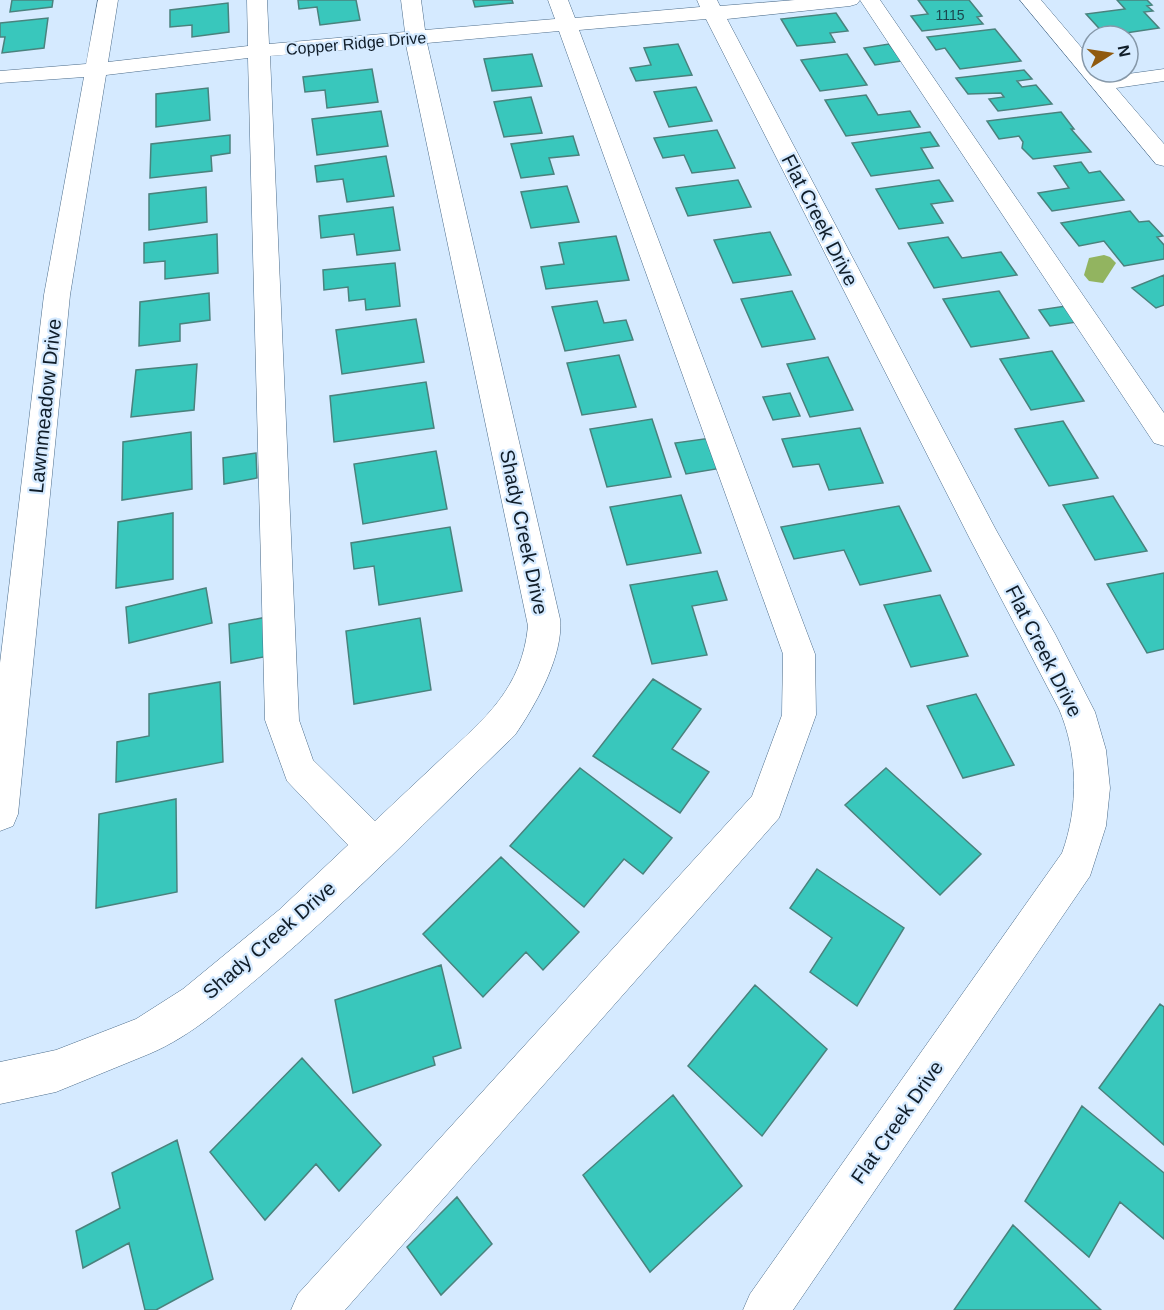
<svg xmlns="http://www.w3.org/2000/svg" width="1164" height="1310" font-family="Arial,sans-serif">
  <rect width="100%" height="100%" fill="#d5eaff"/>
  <path fill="#92b460" d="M 1104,255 L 1110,257 L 1116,263 L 1103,283 L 1089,281 L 1084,275 L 1089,258 Z"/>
  <path fill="#39c7bc" stroke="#4a827d" stroke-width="1.5" d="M 12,0 L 53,0 L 52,7 L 10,12 Z
    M 298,0 L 356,0 L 360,20 L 320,25 L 317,7 L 299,9 Z
    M 473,0 L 512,0 L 513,3 L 475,7 Z
    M 918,0 L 969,0 L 982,16 L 977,17 L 983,24 L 922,31 L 911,16 L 928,14 Z
    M 1117,0 L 1147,0 L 1152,5 L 1147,6 L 1153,11 L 1144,12 L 1159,28 L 1106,36 L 1086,14 L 1125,9 Z
    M 228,3 L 229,32 L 192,37 L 192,25 L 170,27 L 170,10 Z
    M 836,13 L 848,31 L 830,33 L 835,42 L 797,46 L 781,19 Z
    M 48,18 L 44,48 L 2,53 L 5,37 L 0,37 L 0,23 Z
    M 995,29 L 1021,61 L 960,69 L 945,48 L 936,50 L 927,37 Z
    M 678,44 L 692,75 L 636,81 L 630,68 L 651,65 L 644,48 Z
    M 889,44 L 902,61 L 875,65 L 864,48 Z
    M 532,54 L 542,86 L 492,91 L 484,59 Z
    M 847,54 L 867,85 L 820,91 L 801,60 Z
    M 372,69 L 378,102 L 327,108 L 325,90 L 305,92 L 303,77 Z
    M 1024,70 L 1032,79 L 1017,81 L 1022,87 L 1036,85 L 1052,104 L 998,111 L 989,99 L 1004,97 L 1001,93 L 968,94 L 956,78 Z
    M 696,87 L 712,121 L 669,127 L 654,92 Z
    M 208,88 L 210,120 L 156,127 L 156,94 Z
    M 866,95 L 878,115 L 910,111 L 920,127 L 846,136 L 825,100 Z
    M 531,97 L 542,133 L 504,137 L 494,102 Z
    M 381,111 L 388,146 L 317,155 L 312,119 Z
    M 1061,112 L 1074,129 L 1071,129 L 1091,152 L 1033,159 L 1022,148 L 1023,142 L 1019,136 L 999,139 L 987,121 Z
    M 717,130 L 735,168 L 692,173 L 684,155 L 663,158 L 654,138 Z
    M 930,132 L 939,146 L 921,148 L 933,168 L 871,176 L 852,143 Z
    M 230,135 L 230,153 L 211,156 L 212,171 L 150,178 L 151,144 Z
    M 573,136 L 579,155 L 549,158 L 554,174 L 521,178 L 511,144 Z
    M 386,156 L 394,196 L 347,202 L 343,179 L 317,182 L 315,166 Z
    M 1081,162 L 1089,173 L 1100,171 L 1124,200 L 1052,211 L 1038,193 L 1069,188 L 1054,166 Z
    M 738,180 L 751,207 L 688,216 L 676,188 Z
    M 939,180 L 953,201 L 931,204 L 943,223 L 899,229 L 876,189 Z
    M 567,186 L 579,222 L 531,228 L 521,192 Z
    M 206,187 L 207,222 L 149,230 L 149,194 Z
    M 393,207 L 400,250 L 357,255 L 354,234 L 321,238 L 319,216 Z
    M 1130,211 L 1139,222 L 1149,221 L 1163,236 L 1157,237 L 1164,245 L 1164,259 L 1124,266 L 1104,241 L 1079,246 L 1061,223 Z
    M 770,232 L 791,275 L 733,283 L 714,240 Z
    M 217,234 L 218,273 L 165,279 L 165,261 L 144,263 L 144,243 Z
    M 616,236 L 629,280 L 546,289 L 541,267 L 564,264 L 559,243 Z
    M 948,237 L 962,258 L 1001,252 L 1017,275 L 934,288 L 908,243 Z
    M 395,263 L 400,306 L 366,310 L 365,299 L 349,301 L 348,287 L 324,290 L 323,270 Z
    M 1164,275 L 1164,305 L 1156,308 L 1132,288 Z
    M 792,291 L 815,339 L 762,347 L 741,299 Z
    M 999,291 L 1029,338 L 971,347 L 943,299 Z
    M 209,293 L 210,320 L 180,324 L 180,341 L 139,346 L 140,302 Z
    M 597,301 L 604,323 L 626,320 L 633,340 L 565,351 L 552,307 Z
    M 1066,306 L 1077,322 L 1050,326 L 1039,310 Z
    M 416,319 L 424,362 L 342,374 L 336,330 Z
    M 1052,351 L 1084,401 L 1031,410 L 1000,359 Z
    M 619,355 L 636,407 L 582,415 L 567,363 Z
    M 828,357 L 853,410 L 810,417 L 787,364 Z
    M 197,364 L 194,410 L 131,417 L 136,370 Z
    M 426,382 L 434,428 L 334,442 L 330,396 Z
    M 790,393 L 800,416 L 773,420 L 763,397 Z
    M 652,419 L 671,477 L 607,487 L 590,429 Z
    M 1063,421 L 1098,478 L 1049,486 L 1015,429 Z
    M 860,428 L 883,483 L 829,490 L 819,464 L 793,467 L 782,439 Z
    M 191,432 L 192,489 L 122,500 L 123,442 Z
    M 711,438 L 722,468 L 686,474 L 675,443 Z
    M 436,451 L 447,509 L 363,524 L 354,464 Z
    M 256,453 L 257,478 L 224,484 L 223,458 Z
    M 681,495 L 701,553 L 627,565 L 610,507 Z
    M 1113,496 L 1147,551 L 1095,560 L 1063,505 Z
    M 899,506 L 931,571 L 860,585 L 844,550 L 794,559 L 781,527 Z
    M 173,513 L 173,579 L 116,588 L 118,522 Z
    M 450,527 L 462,591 L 379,605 L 374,566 L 354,569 L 351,543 Z
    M 717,571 L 727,600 L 692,606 L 707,655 L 652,664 L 630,585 Z
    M 1164,573 L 1164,649 L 1147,653 L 1107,584 Z
    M 206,588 L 212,623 L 129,643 L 126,607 Z
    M 940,595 L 968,656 L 911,667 L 884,605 Z
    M 267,617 L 269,656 L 231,663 L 229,624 Z
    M 420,618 L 431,690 L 354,704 L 346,631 Z
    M 653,679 L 701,709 L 672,749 L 709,772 L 680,813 L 593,756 Z
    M 220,682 L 223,762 L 116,782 L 117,742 L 149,736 L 149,694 Z
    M 976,694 L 1014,765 L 963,778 L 927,706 Z
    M 580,768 L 672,838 L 643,874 L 624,859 L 584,907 L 510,846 Z
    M 886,768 L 981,854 L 940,895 L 845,805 Z
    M 176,799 L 177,892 L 96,908 L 99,814 Z
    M 501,857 L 579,932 L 543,970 L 526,952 L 483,997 L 423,934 Z
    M 817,869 L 904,928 L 857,1006 L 810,972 L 832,938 L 790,908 Z
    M 441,965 L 461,1048 L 433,1057 L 435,1065 L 353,1093 L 335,1000 Z
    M 755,985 L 827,1049 L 762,1136 L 688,1066 Z
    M 1160,1004 L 1164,1007 L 1164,1145 L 1099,1088 Z
    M 302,1058 L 381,1145 L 339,1191 L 316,1164 L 265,1220 L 210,1152 Z
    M 673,1095 L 742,1186 L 650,1272 L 583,1175 Z
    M 1082,1106 L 1164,1173 L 1164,1239 L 1120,1202 L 1089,1257 L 1025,1201 Z
    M 177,1140 L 213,1279 L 156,1310 L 145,1310 L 129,1243 L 83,1268 L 76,1231 L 120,1208 L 112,1173 Z
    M 457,1197 L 492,1244 L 441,1295 L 407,1247 Z
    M 1013,1225 L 1101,1310 L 954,1310 Z"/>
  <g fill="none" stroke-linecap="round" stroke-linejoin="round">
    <g stroke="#4c6c8a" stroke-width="1">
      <path id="minor" d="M 98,0 L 118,0 L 108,62 L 248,46 L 247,0 L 267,0 L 269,44 L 405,32 L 401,0 L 421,0 L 425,30 L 555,19 L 548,0 L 568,0 L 575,18 L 700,7 L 697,0 L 717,0 L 720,6 L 795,0 L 880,0 L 1164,413 L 1164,446 L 1154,443 L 860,0 L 857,4 L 850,6 L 727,19 L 996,530 L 1055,634 L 1095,712 L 1106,750 L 1110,788 L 1106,826 L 1090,876 L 793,1310 L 743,1310 L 750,1294 L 1062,853 C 1079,807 1078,753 1059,709 L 970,539 L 706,19 L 579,30 L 815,654 L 816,715 L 779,818 L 345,1310 L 291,1310 L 298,1294 L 752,796 L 782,715 L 783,654 L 559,31 L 427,43 L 560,619 C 564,655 535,706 515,735 C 432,815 352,898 264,973 C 228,1003 192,1036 149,1054 L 56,1092 L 0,1104 L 0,1062 L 56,1050 L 136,1019 L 183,989 L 279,910 L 348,845 L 287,781 L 265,720 L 248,58 L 106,75 L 70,295 L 18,814 L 13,826 L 0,831 L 0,663 L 44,295 L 84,77 L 0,83 L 0,71 L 86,64 ZM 406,45 L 528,626 C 522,688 485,719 442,758 C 420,779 397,800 375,821 L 313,760 L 299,720 L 270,56 Z
        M 1020,0 L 1041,0 L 1092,60 L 1092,72 L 1102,72 L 1106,77 L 1164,69 L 1164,81 L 1116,88 L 1164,144 L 1164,166 L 1156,164 Z"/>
    </g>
    <use href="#minor" fill="#fff" fill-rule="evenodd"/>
  </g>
  <g text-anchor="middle" stroke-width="4.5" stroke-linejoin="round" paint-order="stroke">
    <g font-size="14" fill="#1a484e">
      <text x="950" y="20">1115</text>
    </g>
    <g font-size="16" fill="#101d29" stroke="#d5eaff">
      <text transform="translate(356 43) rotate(-5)" y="6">Copper Ridge Drive</text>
    </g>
    <g font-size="20" fill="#101d29" stroke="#d5eaff">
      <text transform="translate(820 220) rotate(63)" y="7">Flat Creek Drive</text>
      <text transform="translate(45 406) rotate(-84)" y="7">Lawnmeadow Drive</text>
      <text transform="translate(524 532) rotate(78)" y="7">Shady Creek Drive</text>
      <text transform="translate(1044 651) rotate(63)" y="7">Flat Creek Drive</text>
      <text transform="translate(269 940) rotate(-41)" y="7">Shady Creek Drive</text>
      <text transform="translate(897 1122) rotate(-55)" y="7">Flat Creek Drive</text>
    </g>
  </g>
  <g transform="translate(1110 54) rotate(78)"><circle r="28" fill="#d5eaff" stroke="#8698a9" stroke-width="1.5"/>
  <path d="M0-4.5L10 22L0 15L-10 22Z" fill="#905a0f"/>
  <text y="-9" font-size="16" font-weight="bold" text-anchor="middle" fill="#101d29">N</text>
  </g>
</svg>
